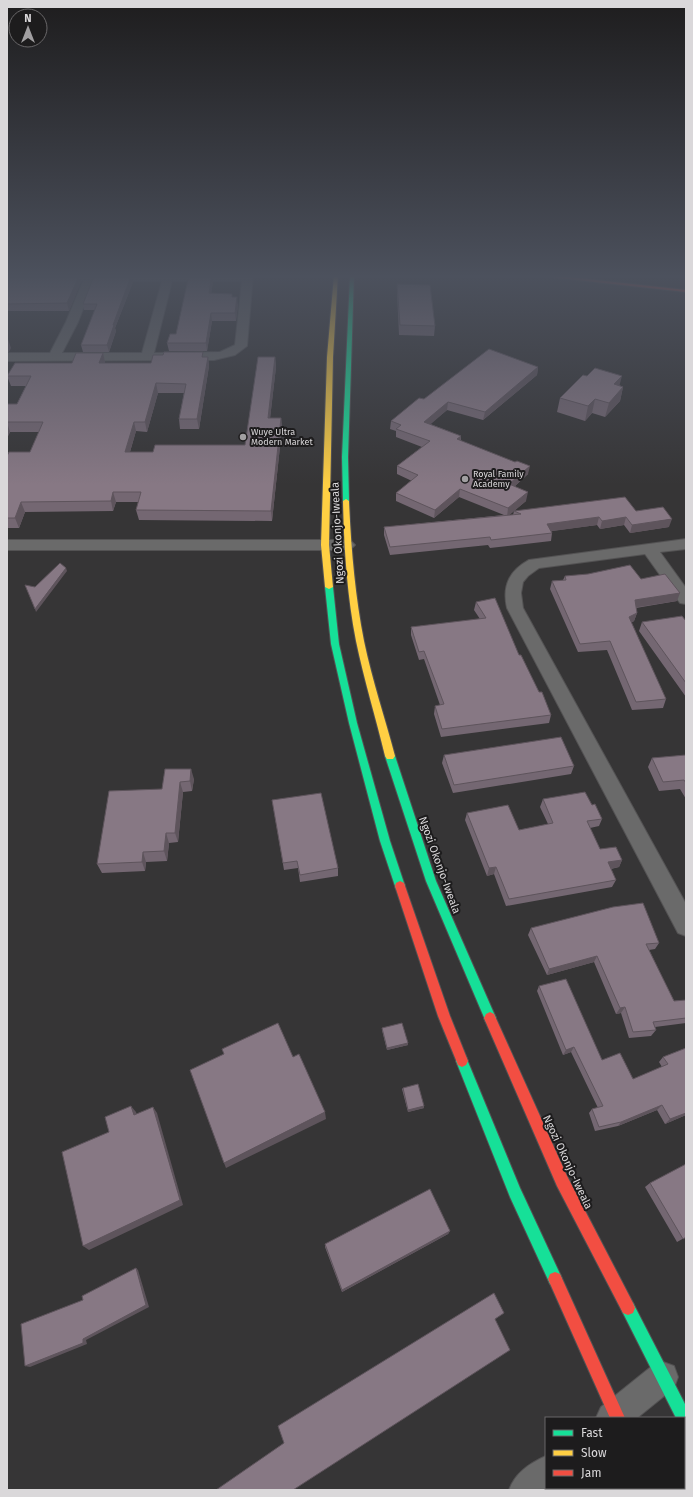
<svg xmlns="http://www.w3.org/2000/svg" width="693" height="1497" font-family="'Fira Sans',sans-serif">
  <rect width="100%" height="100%" fill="#363536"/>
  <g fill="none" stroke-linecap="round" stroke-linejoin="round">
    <g stroke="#535253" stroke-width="2">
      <path id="street" d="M 7,275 L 253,275 L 247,346 L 235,355 L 214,360 L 7,361 L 7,353 L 50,353 L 66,322 L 83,281 L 7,281 ZM 94,281 L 162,281 L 142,353 L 62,353 L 78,322 ZM 172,281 L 242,281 L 235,345 L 220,352 L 154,353 Z
        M 686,539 L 686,549 L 660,552 L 686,588 L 686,604 L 680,603 L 645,554 L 539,568 L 528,576 L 523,582 L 521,593 L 523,608 L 686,904 L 686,936 L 678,933 L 507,608 C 502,586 509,571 529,560 Z
        M 7,540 L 347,540 L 352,542 L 355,545 L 352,548 L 347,550 L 7,550 Z
        M 663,1362 L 674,1366 L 678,1377 L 674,1388 L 637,1418 L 596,1418 L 601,1407 L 652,1366 Z
        M 686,1436 L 686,1469 L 684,1470 L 684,1437 Z
        M 546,1456 L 546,1488 L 552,1488 L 550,1490 L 509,1490 C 515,1473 530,1463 546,1456 Z"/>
    </g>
    <g stroke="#535253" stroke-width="2">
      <path id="fast" d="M 350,275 L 354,275 L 348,457 L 349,501 L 346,503 L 343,501 L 342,457 Z
        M 326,585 L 329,585 L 333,587 L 339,644 L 357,723 L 390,841 L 405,886 L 404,889 L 400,891 L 396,889 L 380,841 L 349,723 L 331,644 L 325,587 Z
        M 390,752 L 393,753 L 395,756 L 436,881 L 496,1018 L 494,1022 L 490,1024 L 486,1022 L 426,881 L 385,756 L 387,753 Z
        M 462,1055 L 466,1057 L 520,1188 L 560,1274 L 562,1279 L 560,1284 L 555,1286 L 550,1284 L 510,1197 L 456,1061 L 458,1057 Z
        M 628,1301 L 633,1303 L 686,1406 L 686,1425 L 684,1425 L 684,1418 L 676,1418 L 623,1313 L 621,1308 L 623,1303 Z"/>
    </g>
    <g stroke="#535253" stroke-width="2">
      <path id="slow" d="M 334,275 L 338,275 L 333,357 L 329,545 L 333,587 L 329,589 L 325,587 L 321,545 L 327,357 Z
        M 346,499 L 349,501 C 351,548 355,595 364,641 C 372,680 385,718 395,756 L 393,759 L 387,759 L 385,756 C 376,718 364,680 356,641 C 347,595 344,548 343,501 Z"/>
    </g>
    <g stroke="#535253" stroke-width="2">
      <path id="jam" d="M 531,275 L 551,275 L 686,290 L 686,292 Z
        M 400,881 L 404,883 L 405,886 L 450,1016 L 468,1061 L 466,1065 L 462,1067 L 458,1065 L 438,1016 L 395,886 L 396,883 Z
        M 490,1012 L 494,1014 L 567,1176 L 633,1303 L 635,1308 L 633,1313 L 628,1315 L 623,1313 L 557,1186 L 484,1018 L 486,1014 Z
        M 555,1272 L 560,1274 L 625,1418 L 610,1418 L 548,1279 L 550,1274 Z
        M 643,1488 L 660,1488 L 661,1490 L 644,1490 Z"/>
    </g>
    <use href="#street" fill="#6a6a6a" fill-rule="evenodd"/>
    <use href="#fast" fill="#16e098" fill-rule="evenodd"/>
    <use href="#slow" fill="#ffcf43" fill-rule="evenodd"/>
    <use href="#jam" fill="#f24e42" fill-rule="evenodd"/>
  </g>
  <path fill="#746772" d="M 7,276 L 79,276 L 81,282 L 69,311 L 7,311 Z
    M 133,282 L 115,328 L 116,331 L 109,352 L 83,352 L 81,345 L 95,310 L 84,310 L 83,304 Z
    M 213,282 L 211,293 L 233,297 L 238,305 L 236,321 L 212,321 L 207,351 L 169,351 L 167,343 L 176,334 Z
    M 397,284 L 435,326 L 434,336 L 399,335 L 397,294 Z
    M 103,353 L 105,363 L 151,363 L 208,357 L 209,366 L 199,429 L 180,429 L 179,419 L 184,393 L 158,393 L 147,432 L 136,431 L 130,452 L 153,452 L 245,445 L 275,357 L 276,367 L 270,418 L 281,418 L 282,428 L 272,521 L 139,520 L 136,510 L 139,502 L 116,502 L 113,511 L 25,512 L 19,528 L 7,528 L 7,456 L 30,452 L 39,432 L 10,432 L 7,438 L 7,404 L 17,404 L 26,386 L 11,386 L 7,376 L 72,363 Z
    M 538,367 L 537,375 L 483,420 L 447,410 L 430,424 L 461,436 L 461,441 L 528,474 L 515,486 L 526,501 L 509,515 L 513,515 L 514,511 L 636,511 L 669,527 L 630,533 L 624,525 L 600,529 L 597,525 L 551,531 L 552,533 L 551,541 L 490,548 L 488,545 L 390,555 L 384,535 L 384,527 L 504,515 L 459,497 L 434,518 L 396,501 L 396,493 L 412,481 L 397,474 L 397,466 L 422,447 L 396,437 L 396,431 L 390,429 L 391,421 L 424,399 Z
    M 619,385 L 623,387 L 620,401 L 605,417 L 592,413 L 585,421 L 557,412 L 560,398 Z
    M 565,576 L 641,579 L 677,601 L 636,608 L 637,613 L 634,621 L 631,623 L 666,699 L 663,708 L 632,710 L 607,650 L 578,652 L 550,589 L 552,581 L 563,580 Z
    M 476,602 L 519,655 L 539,692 L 551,715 L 549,723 L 441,737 L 434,714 L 435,706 L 440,705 L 424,659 L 419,660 L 411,635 L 411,627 L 480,619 L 474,610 Z
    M 686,621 L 686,697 L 639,631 L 642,622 Z
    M 444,755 L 574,766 L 571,774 L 453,793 L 442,763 Z
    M 686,755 L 686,799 L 680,789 L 659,791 L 648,767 L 652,758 Z
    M 165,769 L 194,779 L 192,791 L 183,792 L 178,842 L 169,843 L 167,861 L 146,862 L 145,871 L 102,873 L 97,864 L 162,789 Z
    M 543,799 L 592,805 L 602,819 L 599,826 L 590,828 L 600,849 L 622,860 L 619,867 L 611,869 L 616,880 L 612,887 L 506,906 L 494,874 L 487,876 L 465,820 L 467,813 L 519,830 L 548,824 L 540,807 Z
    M 272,800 L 338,868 L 338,876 L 300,882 L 298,868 L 284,870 Z
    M 531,928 L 659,943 L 655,949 L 649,950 L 674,1001 L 686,1000 L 686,1023 L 655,1027 L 656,1030 L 651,1036 L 629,1038 L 621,1013 L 616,1014 L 594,962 L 547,975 L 528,935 Z
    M 539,986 L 602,1060 L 633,1079 L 662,1067 L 659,1062 L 663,1057 L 686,1048 L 686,1115 L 665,1124 L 657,1110 L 618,1126 L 595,1131 L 589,1113 L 592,1109 L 598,1108 L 571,1052 L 563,1055 L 537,991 Z
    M 382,1028 L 408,1043 L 408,1045 L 387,1050 L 382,1030 Z
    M 403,1088 L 424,1106 L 424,1108 L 408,1112 L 402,1089 Z
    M 650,1183 L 686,1237 L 677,1242 L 645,1187 Z
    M 450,1231 L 448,1234 L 342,1292 L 325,1247 L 325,1244 Z"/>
  <path fill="#5e545c" d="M 212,275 L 213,282 L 210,301 L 209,293 Z
    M 79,276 L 81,282 L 69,311 L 67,303 Z
    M 131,276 L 133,282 L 115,328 L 116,331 L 109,352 L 107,345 L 113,325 Z
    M 237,297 L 238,305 L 236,321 L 235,313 Z
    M 211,313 L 212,321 L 207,351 L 206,343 Z
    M 8,339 L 11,348 L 9,352 L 7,352 L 7,341 Z
    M 103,353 L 105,362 L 101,372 L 99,363 Z
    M 208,357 L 209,366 L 199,429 L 197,419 Z
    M 275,357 L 276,367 L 269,428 L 268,418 Z
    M 538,367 L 537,375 L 483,420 L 485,412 Z
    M 622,376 L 618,391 L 614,384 Z
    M 156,383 L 158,393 L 147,432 L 145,422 Z
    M 623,387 L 620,401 L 605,417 L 609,403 Z
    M 595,399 L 592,413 L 585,421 L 588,406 Z
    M 448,402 L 447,410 L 424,430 L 424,422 Z
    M 281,418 L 282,428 L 272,521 L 271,511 Z
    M 7,422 L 10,432 L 7,438 Z
    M 134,422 L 136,431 L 127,462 L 125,452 Z
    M 461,436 L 460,444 L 457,439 Z
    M 530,466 L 528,474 L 508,492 L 509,484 Z
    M 460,489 L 459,497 L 434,518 L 435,510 Z
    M 113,492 L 116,502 L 113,511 L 111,501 Z
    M 528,492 L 526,501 L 507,517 L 508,508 Z
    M 21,502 L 25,512 L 19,528 L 15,518 Z
    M 599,517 L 597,525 L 546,532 L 547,524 Z
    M 626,517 L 624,525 L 600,529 L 602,521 Z
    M 672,519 L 669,527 L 630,533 L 632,525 Z
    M 66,568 L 67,571 L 36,612 L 35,609 Z
    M 680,593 L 677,601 L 632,608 L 635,600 Z
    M 637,613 L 634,621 L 626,626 L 629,617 Z
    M 191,769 L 194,779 L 192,791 L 190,781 Z
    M 180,782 L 183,792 L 178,842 L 175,833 Z
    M 166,833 L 169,843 L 167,861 L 164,851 Z
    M 143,852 L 146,862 L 145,871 L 142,862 Z
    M 622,860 L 619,867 L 604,870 L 608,862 Z
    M 496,867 L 494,874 L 487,876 L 489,868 Z
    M 597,956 L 594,962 L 547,975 L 549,969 Z
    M 625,1007 L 621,1013 L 616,1014 L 620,1008 Z
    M 408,1043 L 408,1045 L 387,1050 L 387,1048 Z
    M 574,1047 L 571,1052 L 563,1055 L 566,1050 Z
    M 662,1105 L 657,1110 L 618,1126 L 621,1122 Z
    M 131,1106 L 136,1112 L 139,1122 L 134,1115 Z
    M 424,1106 L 424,1108 L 408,1112 L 408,1110 Z
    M 153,1107 L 157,1113 L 183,1205 L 89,1250 L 83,1246 Z
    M 325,1112 L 326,1119 L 226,1168 L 224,1163 Z
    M 686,1113 L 686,1115 L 665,1124 L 670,1119 Z
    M 450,1231 L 448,1234 L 342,1292 L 342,1290 Z
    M 136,1268 L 138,1270 L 149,1307 L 86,1340 L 87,1344 L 30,1367 L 25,1366 L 83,1339 Z"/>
  <path fill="#877884" stroke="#5e545c" d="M 189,275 L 212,275 L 209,293 L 232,294 L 232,297 L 237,297 L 235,313 L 211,313 L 206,343 L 167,343 L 170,334 L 176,334 Z
    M 7,276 L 79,276 L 67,303 L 7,304 Z
    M 94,276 L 131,276 L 113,325 L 114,325 L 107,345 L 81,345 L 97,304 L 83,304 Z
    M 397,284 L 430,285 L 435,326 L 400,325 Z
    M 489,349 L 538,367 L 485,412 L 448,402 L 424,422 L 461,436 L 457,439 L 515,462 L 517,461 L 530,466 L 509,484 L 528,492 L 508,508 L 460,489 L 435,510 L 396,493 L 418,475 L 397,466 L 430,441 L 396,429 L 401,425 L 391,421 L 419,398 L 424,399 Z
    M 164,352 L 203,352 L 202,357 L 208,357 L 197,419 L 179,419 L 186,384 L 156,383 L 145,422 L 134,422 L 125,452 L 153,452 L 155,445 L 245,445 L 258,357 L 275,357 L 268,418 L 281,418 L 271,511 L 136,510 L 141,492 L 113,492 L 111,501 L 21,502 L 15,518 L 7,518 L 7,456 L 9,452 L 30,452 L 43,422 L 7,422 L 7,404 L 17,404 L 31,376 L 7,376 L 15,363 L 72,363 L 76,353 L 103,353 L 99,363 L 151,363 L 153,355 L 163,355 Z
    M 595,368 L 622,376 L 614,384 L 623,387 L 609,403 L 595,399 L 588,406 L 560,398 L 583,375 L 587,376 Z
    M 625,497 L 636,511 L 663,507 L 672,519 L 632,525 L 626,517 L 602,521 L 599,517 L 547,524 L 552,533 L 491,540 L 490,537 L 390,547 L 384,527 L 521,514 L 514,511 Z
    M 60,563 L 66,568 L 35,609 L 25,585 L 35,587 Z
    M 630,565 L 641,579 L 665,574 L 680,593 L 635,600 L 637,613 L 629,617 L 666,699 L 636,702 L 610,641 L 580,644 L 552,581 L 566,580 L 565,576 L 588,574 Z
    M 495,598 L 519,655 L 521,655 L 539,692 L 542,692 L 551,715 L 442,729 L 435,706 L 444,704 L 424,651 L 419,652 L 411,627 L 486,618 L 476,602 Z
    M 682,616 L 686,621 L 686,683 L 642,622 Z
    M 561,737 L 574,766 L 454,785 L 444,755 Z
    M 686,755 L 686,783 L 684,780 L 663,782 L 652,758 Z
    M 165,769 L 191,769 L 190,781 L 180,782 L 175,833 L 166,833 L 164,851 L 143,852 L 142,862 L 97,864 L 109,791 L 162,789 Z
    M 585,792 L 592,805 L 595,804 L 602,819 L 587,821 L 600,849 L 616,847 L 622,860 L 608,862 L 616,880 L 509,899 L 496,867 L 489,868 L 467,813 L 508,805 L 519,830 L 553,823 L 543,799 Z
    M 321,793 L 338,868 L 300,875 L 297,861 L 283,863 L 272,800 Z
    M 643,903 L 659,943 L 646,944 L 674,1001 L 686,1000 L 686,1018 L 653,1022 L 656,1030 L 633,1032 L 625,1007 L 620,1008 L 597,956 L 549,969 L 531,928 L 613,907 Z
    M 566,979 L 602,1060 L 620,1053 L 633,1079 L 668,1064 L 663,1057 L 686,1048 L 686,1113 L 670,1119 L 662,1105 L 621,1122 L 599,1127 L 592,1109 L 603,1106 L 574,1047 L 566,1050 L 539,986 Z
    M 278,1023 L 293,1057 L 299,1054 L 325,1112 L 224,1163 L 190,1070 L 224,1054 L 222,1049 Z
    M 402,1023 L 408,1043 L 387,1048 L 382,1028 Z
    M 418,1084 L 424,1106 L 408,1110 L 403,1088 Z
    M 131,1106 L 134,1115 L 153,1107 L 180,1200 L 83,1246 L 62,1152 L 109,1132 L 105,1117 Z
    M 686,1164 L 686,1237 L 683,1239 L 650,1183 Z
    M 430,1189 L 450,1231 L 342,1290 L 325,1244 Z
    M 136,1268 L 146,1305 L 83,1339 L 83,1343 L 25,1366 L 21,1324 L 83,1300 L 82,1296 Z
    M 494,1293 L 504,1313 L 495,1319 L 510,1350 L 293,1490 L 216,1490 L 284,1443 L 278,1426 Z"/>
  <linearGradient id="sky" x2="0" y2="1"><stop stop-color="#1e1d1e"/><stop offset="0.57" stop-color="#4c515d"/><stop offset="1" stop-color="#4c515d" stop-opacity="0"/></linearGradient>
  <rect width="693" height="485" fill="url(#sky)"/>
  <g fill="#a19fa1" stroke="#1d1c1d" stroke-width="1.5">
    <circle cx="243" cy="437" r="4"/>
    <circle cx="465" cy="479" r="4"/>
  </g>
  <g text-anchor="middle" stroke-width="4" stroke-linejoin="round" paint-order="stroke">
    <g font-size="9" fill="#dad8da" stroke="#1d1c1d" text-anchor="start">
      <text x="251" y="435">Wuye Ultra<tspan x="251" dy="10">Modern Market</tspan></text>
      <text x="473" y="477">Royal Family<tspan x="473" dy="10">Academy</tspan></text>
    </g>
    <g font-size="11" fill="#dad8da" stroke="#1d1c1d">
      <text transform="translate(337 533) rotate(-93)" y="4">Ngozi Okonjo-Iweala</text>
      <text transform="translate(440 865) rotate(70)" y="4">Ngozi Okonjo-Iweala</text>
      <text transform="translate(568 1162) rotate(65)" y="4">Ngozi Okonjo-Iweala</text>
    </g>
  </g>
  <rect width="693" height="1497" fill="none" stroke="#dad8da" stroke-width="16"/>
  <rect x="545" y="1417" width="140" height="72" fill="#1d1c1d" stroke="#696769"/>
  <rect x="553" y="1430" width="20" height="6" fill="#16e098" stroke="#696769"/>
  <text x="581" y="1437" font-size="12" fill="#dad8da">Fast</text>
  <rect x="553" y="1450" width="20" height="6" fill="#ffcf43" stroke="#696769"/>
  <text x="581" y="1457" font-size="12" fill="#dad8da">Slow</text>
  <rect x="553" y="1470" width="20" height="6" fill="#f24e42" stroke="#696769"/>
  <text x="581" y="1477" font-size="12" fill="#dad8da">Jam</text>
  <g transform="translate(28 28)"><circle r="19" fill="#1d1c1d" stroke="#696769"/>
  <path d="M0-3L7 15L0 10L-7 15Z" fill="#a19fa1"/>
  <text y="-6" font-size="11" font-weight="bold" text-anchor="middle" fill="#dad8da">N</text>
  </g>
</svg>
